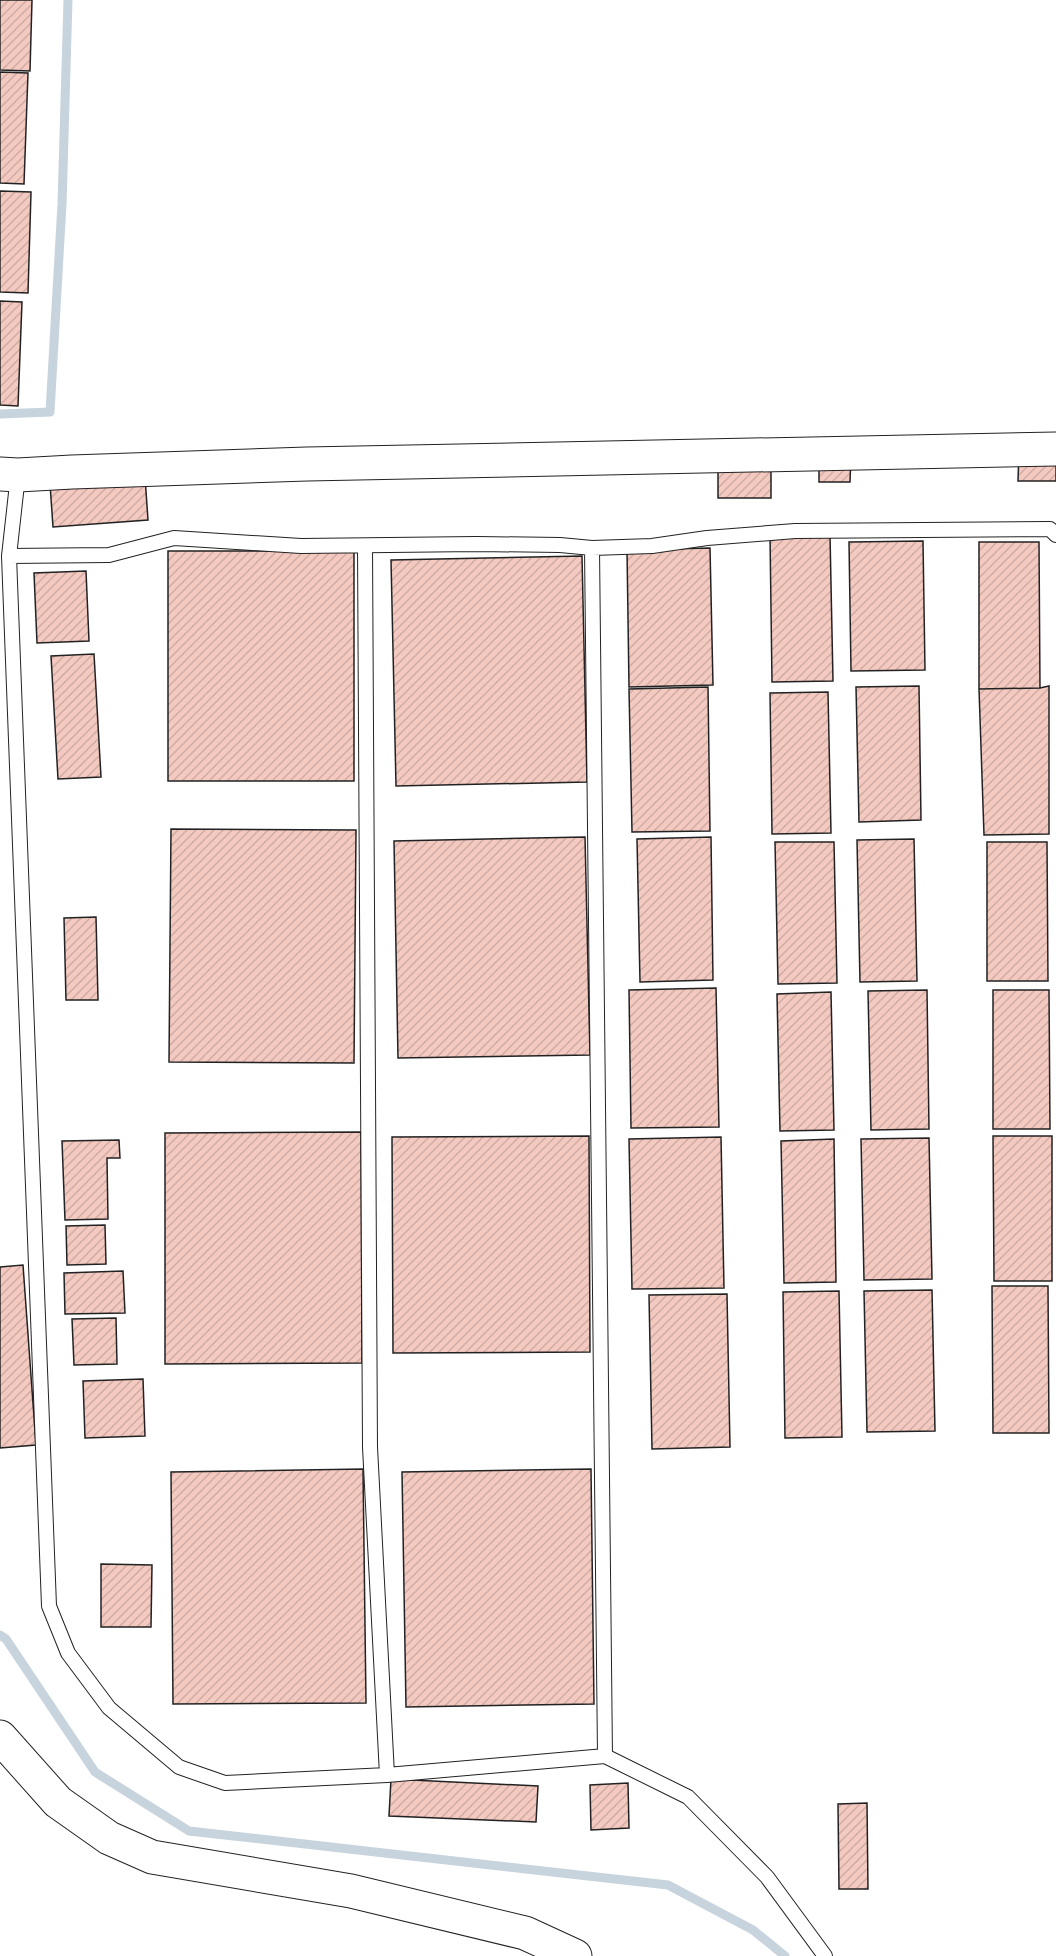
<svg xmlns="http://www.w3.org/2000/svg" width="1056" height="1956" font-family="'DejaVu Sans',sans-serif">
  <defs>
    <pattern id="building-hatch" width="6" height="6" patternUnits="userSpaceOnUse" patternTransform="scale(1.5)"><rect width="6" height="6" fill="#f3c9c0"/><path d="M-1 1l2-2M0 6l6-6M5 7l2-2" fill="none" stroke="#d0aca5"/></pattern>
  </defs>
  <rect width="100%" height="100%" fill="#fff"/>
  <g fill="none" stroke-linecap="round" stroke-linejoin="round">
    <path stroke="#c7d3dd" stroke-width="9" d="M 0,414 L 50,412 L 62,204 L 68,0
      M 0,1635 L 6,1639 L 95,1772 L 189,1831 L 668,1885 L 753,1930 L 785,1956"/>
  </g>
  <path fill="url(#building-hatch)" stroke="#222" stroke-width="1.5" d="M 0,0 L 32,0 L 30,71 L 0,70 Z
    M 0,72 L 28,73 L 24,184 L 0,183 Z
    M 0,191 L 31,192 L 28,293 L 0,292 Z
    M 0,301 L 22,302 L 18,406 L 0,405 Z
    M 1019,450 L 1056,450 L 1056,481 L 1018,481 Z
    M 851,455 L 850,482 L 819,482 L 819,456 Z
    M 718,456 L 771,456 L 771,498 L 718,498 Z
    M 145,477 L 148,520 L 53,527 L 50,484 Z
    M 830,535 L 833,681 L 772,682 L 770,536 Z
    M 923,541 L 925,670 L 851,671 L 849,542 Z
    M 979,542 L 1039,542 L 1040,688 L 979,689 Z
    M 710,548 L 713,685 L 629,687 L 627,550 Z
    M 168,551 L 354,551 L 354,781 L 168,781 Z
    M 582,556 L 587,782 L 396,786 L 391,560 Z
    M 86,571 L 89,641 L 37,643 L 34,573 Z
    M 94,654 L 101,777 L 58,779 L 51,656 Z
    M 919,686 L 921,820 L 859,822 L 856,687 Z
    M 1049,686 L 1049,834 L 984,835 L 979,689 L 1040,688 Z
    M 708,687 L 710,831 L 632,832 L 629,689 Z
    M 828,692 L 831,833 L 772,834 L 770,693 Z
    M 171,829 L 356,830 L 354,1063 L 169,1062 Z
    M 585,837 L 590,1055 L 398,1058 L 394,841 Z
    M 711,837 L 713,980 L 640,982 L 637,839 Z
    M 914,839 L 917,981 L 860,982 L 857,840 Z
    M 775,842 L 834,842 L 837,983 L 778,984 Z
    M 987,842 L 1047,842 L 1048,981 L 987,981 Z
    M 96,917 L 98,1000 L 66,1000 L 64,918 Z
    M 716,988 L 719,1127 L 631,1128 L 629,990 Z
    M 927,990 L 929,1129 L 871,1130 L 868,991 Z
    M 993,990 L 1049,990 L 1050,1129 L 993,1129 Z
    M 831,992 L 834,1130 L 780,1131 L 777,994 Z
    M 361,1132 L 362,1363 L 165,1364 L 165,1133 Z
    M 589,1136 L 590,1352 L 393,1353 L 392,1137 Z
    M 993,1136 L 1052,1136 L 1052,1281 L 994,1281 Z
    M 721,1137 L 724,1288 L 632,1289 L 629,1139 Z
    M 929,1138 L 932,1279 L 864,1280 L 861,1139 Z
    M 834,1139 L 836,1282 L 784,1283 L 781,1141 Z
    M 119,1140 L 120,1158 L 107,1158 L 108,1219 L 65,1220 L 62,1141 Z
    M 105,1225 L 106,1264 L 67,1265 L 66,1226 Z
    M 23,1265 L 36,1445 L 0,1448 L 0,1267 Z
    M 123,1271 L 125,1313 L 65,1314 L 64,1273 Z
    M 992,1286 L 1048,1286 L 1049,1433 L 993,1433 Z
    M 932,1290 L 935,1431 L 867,1432 L 864,1291 Z
    M 839,1291 L 842,1437 L 785,1438 L 783,1292 Z
    M 727,1294 L 730,1447 L 652,1449 L 649,1295 Z
    M 116,1318 L 117,1364 L 74,1365 L 72,1319 Z
    M 143,1379 L 145,1436 L 85,1438 L 83,1381 Z
    M 363,1469 L 366,1703 L 173,1704 L 171,1472 Z
    M 591,1469 L 594,1704 L 406,1707 L 402,1472 Z
    M 101,1564 L 152,1565 L 151,1627 L 101,1627 Z
    M 391,1779 L 538,1786 L 536,1822 L 389,1816 Z
    M 628,1783 L 629,1828 L 591,1830 L 590,1785 Z
    M 867,1803 L 868,1889 L 839,1889 L 838,1804 Z"/>
  <g fill="none" stroke-linecap="round" stroke-linejoin="round">
    <g stroke="#222" stroke-width="16">
      <path id="service" d="M 18,475 L 9,556 L 49,1606 L 68,1653 L 109,1708 L 179,1767 L 225,1783 L 387,1775 L 605,1756 L 688,1797 L 767,1877 L 825,1956
        M 365,546 L 370,1447 L 387,1775
        M 592,548 L 605,1756
        M 9,556 L 109,555 L 174,538 L 301,546 L 477,544 L 560,545 L 592,548 L 652,546 L 707,538 L 795,531 L 1050,529 L 1056,535"/>
    </g>
    <g stroke="#222" stroke-width="35">
      <path id="tertiary" d="M 0,474 L 18,475 L 72,472 L 307,464 L 1056,449
        M 0,1737 L 58,1802 L 109,1838 L 152,1857 L 351,1891 L 525,1933 L 575,1956"/>
    </g>
    <use href="#service" stroke="#fff" stroke-width="14"/>
    <use href="#tertiary" stroke="#fff" stroke-width="33"/>
  </g>
</svg>
